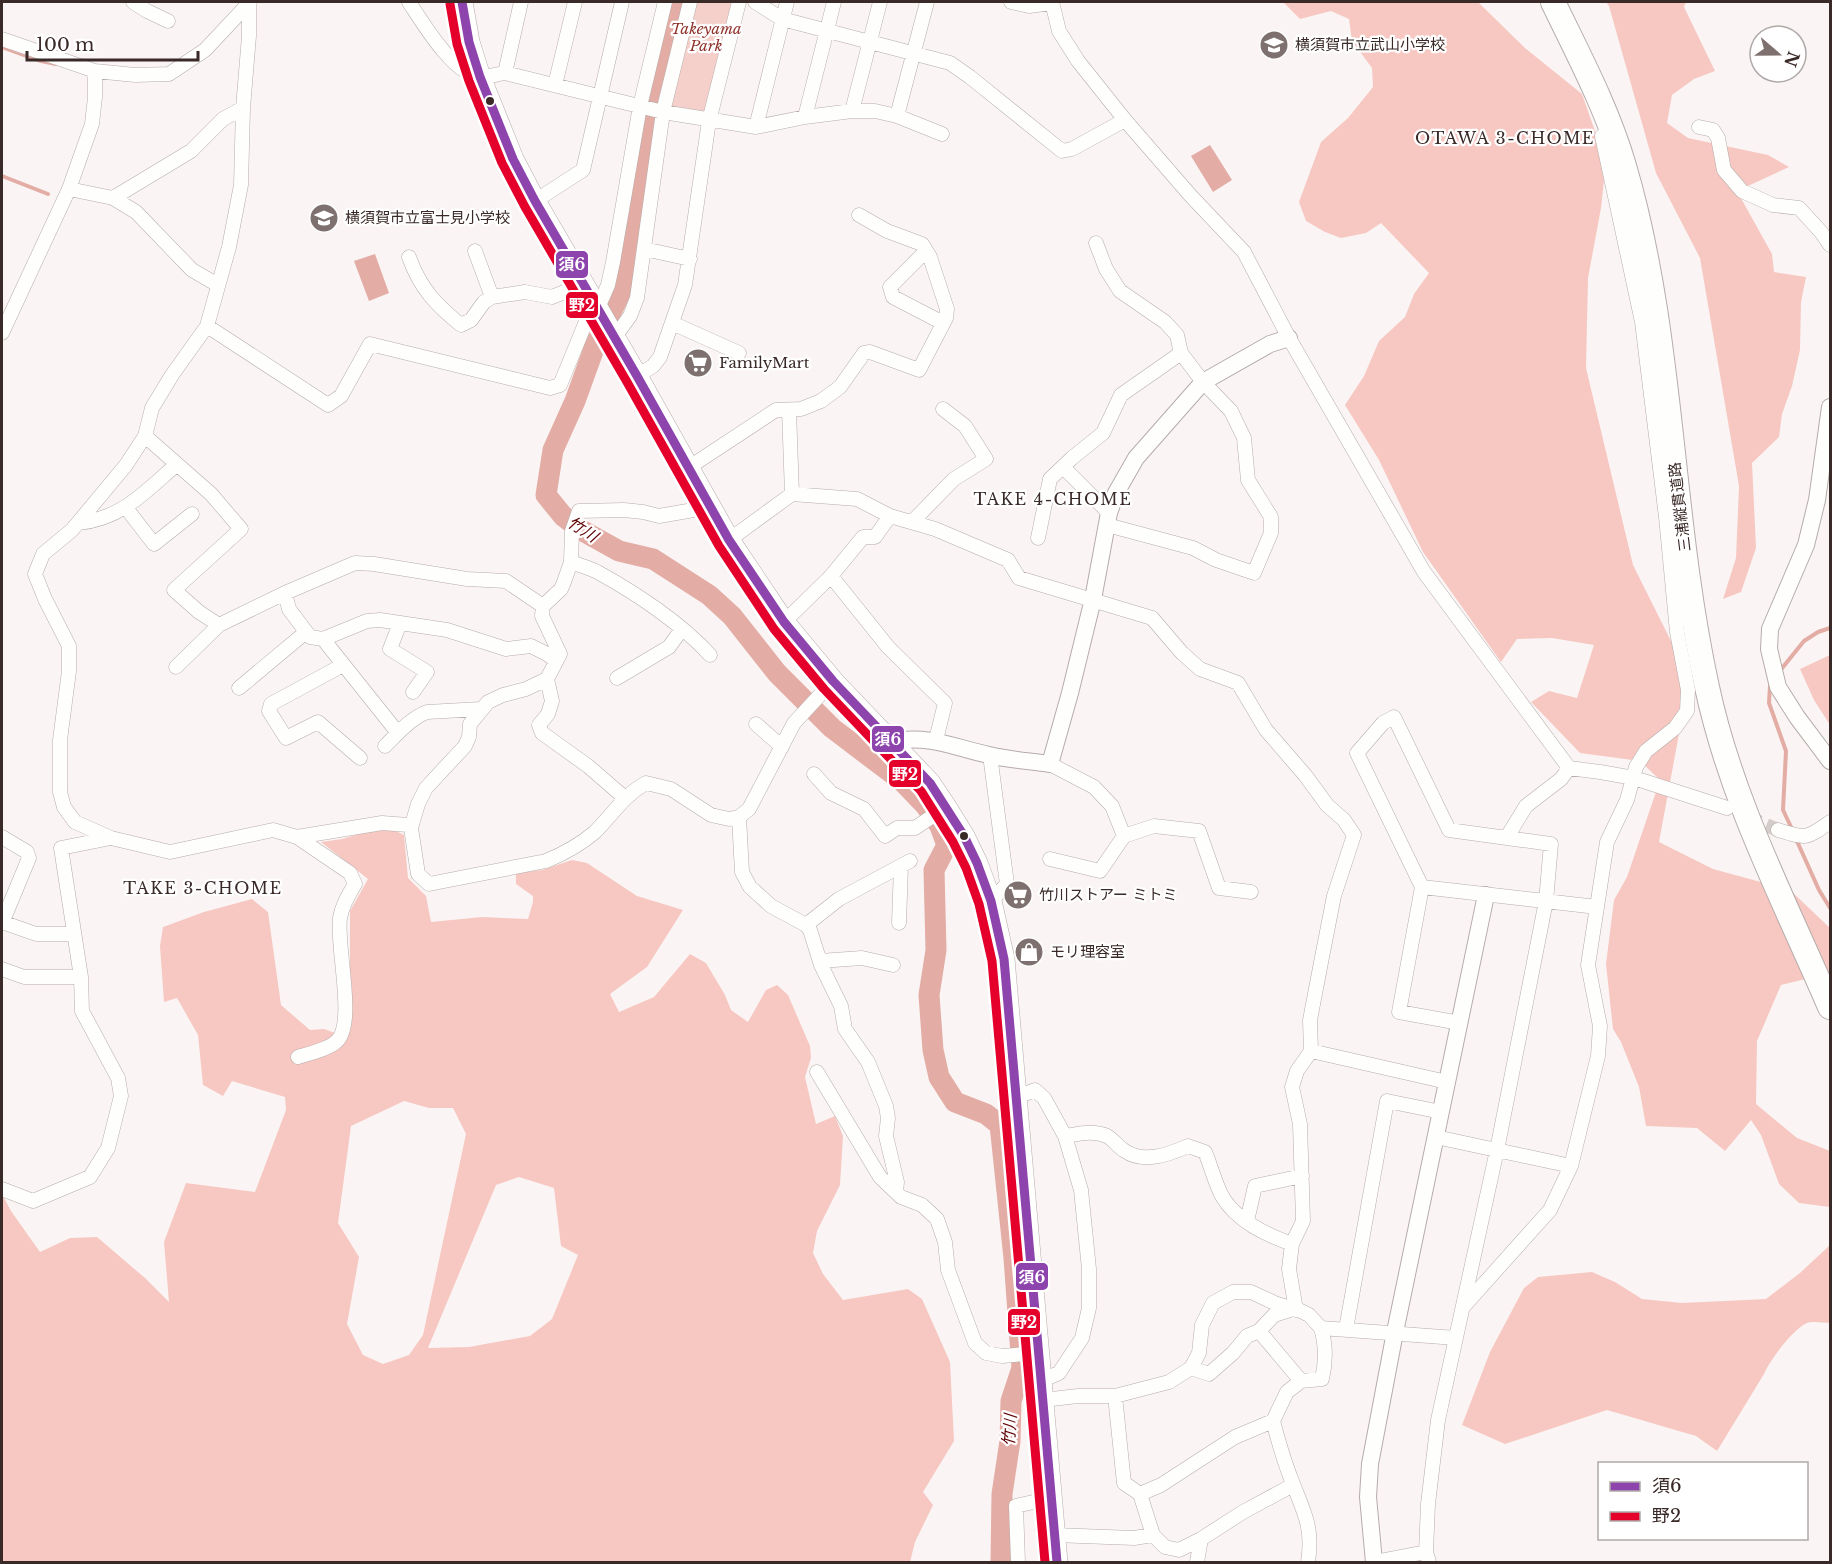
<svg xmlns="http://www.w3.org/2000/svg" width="1832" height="1564" font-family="'Libre Baskerville','Noto Sans JP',serif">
  <rect width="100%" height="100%" fill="#faf5f4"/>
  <path fill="#f5d0cb" d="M 690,2 L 739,2 L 709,121 L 663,112 Z"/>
  <path fill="#f7c8c2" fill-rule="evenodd" d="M 1283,2 L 1478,2 L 1525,48 L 1582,94 L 1595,131 L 1604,180 L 1601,208 L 1588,278 L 1586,368 L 1633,565 L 1685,669 L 1681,723 L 1659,842 L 1713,869 L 1790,890 L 1830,928 L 1830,973 L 1781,985 L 1757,1041 L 1756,1104 L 1797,1138 L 1830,1151 L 1830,1207 L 1799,1203 L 1779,1184 L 1761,1135 L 1751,1120 L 1725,1151 L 1697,1128 L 1646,1126 L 1639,1087 L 1621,1042 L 1613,1029 L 1606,964 L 1614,900 L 1627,877 L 1660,780 L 1640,761 L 1580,753 L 1531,702 L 1549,691 L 1577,698 L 1594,645 L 1552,638 L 1517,639 L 1501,662 L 1423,552 L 1379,460 L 1345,405 L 1364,376 L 1379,341 L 1405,317 L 1414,294 L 1429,273 L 1381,223 L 1366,233 L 1341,238 L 1325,232 L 1306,221 L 1299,202 L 1321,142 L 1348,118 L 1373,87 L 1372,68 L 1352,41 L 1349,19 L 1331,11 L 1300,19 Z
    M 1606,2 L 1686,2 L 1684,7 L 1715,71 L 1694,79 L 1672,95 L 1667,123 L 1688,138 L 1768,155 L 1789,167 L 1737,191 L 1772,254 L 1774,272 L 1806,277 L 1801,302 L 1800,350 L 1792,386 L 1782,414 L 1779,437 L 1752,463 L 1756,548 L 1741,592 L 1723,599 L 1736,558 L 1739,486 L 1700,258 L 1656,173 L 1609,6 Z
    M 1830,655 L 1830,725 L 1814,700 L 1800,669 Z
    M 386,826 L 404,835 L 408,878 L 426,896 L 431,922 L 482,917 L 528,919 L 533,902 L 533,896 L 516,884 L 516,873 L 542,870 L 572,860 L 587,863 L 637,896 L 683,910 L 647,967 L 610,994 L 619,1012 L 654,997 L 690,954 L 706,963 L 725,995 L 731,1010 L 748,1022 L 766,990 L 777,985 L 788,995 L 810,1046 L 811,1058 L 805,1077 L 816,1124 L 835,1116 L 843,1136 L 840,1185 L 817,1231 L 813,1253 L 823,1274 L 843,1300 L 908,1289 L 922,1299 L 950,1362 L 954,1441 L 923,1492 L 933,1505 L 915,1542 L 910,1562 L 2,1562 L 2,1194 L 11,1211 L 40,1252 L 70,1238 L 97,1237 L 145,1278 L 169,1302 L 164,1242 L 186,1183 L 255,1192 L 286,1110 L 285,1097 L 232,1081 L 223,1096 L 203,1085 L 198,1035 L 177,998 L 164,1002 L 160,946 L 163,927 L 204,912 L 252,899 L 268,912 L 281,1005 L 310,1030 L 324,1029 L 335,1033 L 350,1027 L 350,911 L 368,879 L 321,842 L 342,839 ZM 404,1101 L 429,1108 L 453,1108 L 466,1134 L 423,1335 L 409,1355 L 383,1364 L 363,1355 L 347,1324 L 359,1257 L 338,1223 L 351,1126 ZM 519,1177 L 554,1188 L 561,1246 L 578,1255 L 552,1319 L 530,1336 L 469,1347 L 428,1348 L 496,1185 Z
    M 1830,1245 L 1830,1323 C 1824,1323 1813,1321 1807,1323 C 1794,1328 1769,1361 1764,1374 L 1717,1451 L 1696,1436 L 1607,1410 L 1505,1444 L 1462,1425 L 1490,1352 L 1524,1288 L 1538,1277 L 1592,1272 L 1615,1282 L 1642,1299 L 1682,1303 L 1766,1299 L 1800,1273 Z"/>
  <path fill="#e3aca4" d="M 1210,145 L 1232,180 L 1213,192 L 1191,156 Z
    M 375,254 L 389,293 L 369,301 L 354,261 Z"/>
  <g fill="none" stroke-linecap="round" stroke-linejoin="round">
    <path stroke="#e3aca4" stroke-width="4" d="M 2,47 L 41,61 L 56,64
      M 2,176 L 48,194
      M 1779,672 L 1804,641 L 1818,632 L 1830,628
      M 1770,686 L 1769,703 L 1786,751 L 1783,810 L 1792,829
      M 1796,839 L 1819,890 L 1830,908"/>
    <path stroke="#e3aca4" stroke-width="21" d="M 680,2 L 651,141 L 635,233 L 620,294 L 596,343 L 575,401 L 553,450 L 546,495 L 563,516 L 583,531 L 619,551 L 653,559 L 709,595 L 732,616 L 777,673 L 832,728 L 902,781 L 925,805 L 940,826 L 947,845 L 934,870 L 936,950 L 929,995 L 933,1050 L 939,1077 L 955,1102 L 986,1114 L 1000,1125 L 1014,1258 L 1022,1368 L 1011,1401 L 1010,1441 L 1002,1494 L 1001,1562"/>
    <path stroke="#d3cccb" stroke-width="14" stroke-dasharray="14 7" stroke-linecap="butt" d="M 1747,817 L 1778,830"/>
    <g stroke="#b5acaa" stroke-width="15">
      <path id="minor" d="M 133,2 L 147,11 L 168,21
        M 409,2 C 423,23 454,76 481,77 C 489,77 497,74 505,73 L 663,112 L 756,127 L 805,117 L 852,111 L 875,111 L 897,116
        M 755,2 L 782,19 L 950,63 L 970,77 L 1062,151 L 1072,149 L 1125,120
        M 927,2 L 897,116 L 942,134
        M 1011,2 L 1029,6 L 1052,3
        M 1052,2 L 1059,31 L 1078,61 L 1125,120 L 1190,195 L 1244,252 L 1289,338 L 1424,572 L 1569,768 L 1600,772 L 1634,778 L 1727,808
        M 249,3 L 249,36 L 243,108 L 241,185 L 229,247 L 207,326 L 328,405 L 341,396 L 370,344 L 550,388 L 560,385 L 585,324 L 598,308 L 608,285 L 613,262 L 640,106 L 665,2
        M 2,39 L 95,71 L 135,75 L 169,74 L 205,50 L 250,2
        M 505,73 L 521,2
        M 555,85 L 575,2
        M 852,111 L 880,2
        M 805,117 L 834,2
        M 756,127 L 787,2
        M 1699,127 L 1713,130 L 1718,138 L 1724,170 L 1742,191 L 1773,205 L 1799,208 L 1821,232 L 1830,245
        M 69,189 L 113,198 L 191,151 L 223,119 L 243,108
        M 113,198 L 136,212 L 192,270 L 218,285
        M 535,201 L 583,170 L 622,2
        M 1096,243 L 1106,269 L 1120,291 L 1165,322 L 1177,335 L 1181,353 L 1203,382 L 1231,411 L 1244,438 L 1248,480 L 1271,517 L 1271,533 L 1254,573 L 1216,560 L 1193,548 L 1107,525
        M 644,249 L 690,259
        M 475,251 L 492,297
        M 926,251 L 890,287 L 893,297 L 943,323
        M 409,257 C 420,288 436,305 461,325 L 471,320 L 484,302 L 492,297 L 525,292 L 552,297 L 584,284
        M 672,323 L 739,353
        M 207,326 L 172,375 L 152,408 L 145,436 L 126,465 L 72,530 L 43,554 L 35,574 L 45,599 L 69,646 L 69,671 L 60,740 L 60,792 L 64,807 L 75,822 L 111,838 L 170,852 L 273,830 L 297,837 L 382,823 L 408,825 L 411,828
        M 2,333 L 69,189 L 92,124 L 95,97 L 95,71
        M 614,338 L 630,316 L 637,298 L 663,112 L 690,2
        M 637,376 L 653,366 L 660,357 L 685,285 L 709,121 L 739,2
        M 789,410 L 792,494
        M 145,436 L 211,494 L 241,529 L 174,590 L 199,612 L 219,625
        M 1063,467 L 1109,513
        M 688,468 L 776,410 L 801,409 L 821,401 L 840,387 L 864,353 L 870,352 L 919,370 L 946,318 L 947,309 L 930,257 L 922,244 L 887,231 L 859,215
        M 126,508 L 154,544 L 192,514
        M 890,516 L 875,537 L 863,537 L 831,576 L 888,647 L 945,703 L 936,740
        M 913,521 L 954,479 L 986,459 L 965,426 L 943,409
        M 78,523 C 122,519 146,491 177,464
        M 1038,538 L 1050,479 L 1072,458 L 1103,433 L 1121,395 L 1181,353
        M 729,540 L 792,494 L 857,499 L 890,516 L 935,529 L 1008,560 L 1019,578 L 1152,618 L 1182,653 L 1200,669 L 1238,683 L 1266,730 L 1305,775 L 1327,805 L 1344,820 L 1354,835 L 1334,896 L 1323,952 L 1310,1020 L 1311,1051 L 1297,1071 L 1292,1087 L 1300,1124 L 1303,1221 L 1292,1244 L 1289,1269 L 1296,1310
        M 571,562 C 581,566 592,568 601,574 C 637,594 682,624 710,655
        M 285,593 L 289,609 L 310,637 L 323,639 L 367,621 L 380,620 L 447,630 L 506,649 L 531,646 L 547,654 L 556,661
        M 543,606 L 542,616 L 560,654 L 547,679 L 552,701 L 548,714 L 539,725 L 542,733 L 588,766 L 625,798
        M 784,622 L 831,576
        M 400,623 L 390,649 L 427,672 L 413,692
        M 323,639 L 398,733
        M 343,665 L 271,704 L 269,711 L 286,738 L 318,722 L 360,758
        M 176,667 L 219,625 L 285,593 L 355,563 L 374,564 L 467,579 L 506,581 L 543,606 L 561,589 L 564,582 L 571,562 L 572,531 L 579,511 L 624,510 L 643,512 L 659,516 L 711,507
        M 617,678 L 669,647 L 682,629
        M 547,679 L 526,689 L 503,695 L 488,702 L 470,724 L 469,737 L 465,746 L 426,788 L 418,804 L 411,828 L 418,874 L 429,884 L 546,861 C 563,854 581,844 595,832 C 612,815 624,795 646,783 L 671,789 L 711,815 L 729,819 L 739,817 L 749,809 L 794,723 L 833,681
        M 239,688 L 306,632
        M 756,724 L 782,747
        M 385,746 C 397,734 411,718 427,712 L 481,709
        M 990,755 L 1007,884 L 991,901
        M 814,774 L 831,793 L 864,809 L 885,836 L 897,828 L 915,828 L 946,807
        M 739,817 L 742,872 L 750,887 L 771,906 L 806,925 L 810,930 L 821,965 L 841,1006 L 845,1029 L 868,1062 L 886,1106 L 888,1118 L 886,1136 L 897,1182 L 896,1192
        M 1778,830 C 1807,839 1806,839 1830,822
        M 1124,836 L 1154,826 L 1199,831 L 1219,888 L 1251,892
        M 2,837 L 27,852 L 29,858 L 2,923
        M 297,837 L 350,873 L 355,884 C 349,894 342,905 340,918 C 336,945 356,1023 337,1041 C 329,1049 308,1054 298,1057
        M 1507,837 L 1526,806 L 1561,779 L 1569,768
        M 1050,859 L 1100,871 L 1124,836 L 1112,806 L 1094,787 L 1050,764
        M 1422,887 L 1597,907
        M 2,922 L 36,934 L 74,934
        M 899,923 L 901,866
        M 806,925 L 839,899 L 910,861
        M 820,961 L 862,958 L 893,965
        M 2,969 L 24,977 L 81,977
        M 1311,1051 L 1447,1082
        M 817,1072 L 880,1177 L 901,1197 L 922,1205 L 937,1219 L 945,1242 L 948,1270 L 975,1343 L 986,1353 L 1002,1356 L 1038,1353
        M 1017,1097 L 1035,1090 L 1044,1098 L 1065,1136 L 1081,1190 L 1089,1269 L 1089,1308 L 1082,1338 L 1059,1373 L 1040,1381
        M 1065,1136 C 1079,1134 1093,1130 1107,1136 C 1114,1140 1118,1147 1125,1151 C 1144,1164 1170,1154 1188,1146 L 1205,1152 C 1211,1166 1215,1183 1222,1196 C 1236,1221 1267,1235 1292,1244
        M 1436,1137 L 1571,1166
        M 2,1189 L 33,1201 L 90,1177 L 108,1148 L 121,1096 L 118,1078 L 82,1011 L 81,977 L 61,848 L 111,838
        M 1247,1221 L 1255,1186 L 1302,1176
        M 1464,1306 L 1550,1210 L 1571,1166 L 1598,1056 L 1600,1026 L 1588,965 L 1607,842 L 1627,800 L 1636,767 L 1646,751 L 1675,728 L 1687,711 L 1688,690 L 1677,632 L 1666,517 L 1642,322 L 1602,136
        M 1293,1309 L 1274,1315 L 1259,1331 L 1301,1381
        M 1346,1329 L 1387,1101 L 1441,1112
        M 1191,1368 L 1209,1374 L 1233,1353 L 1247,1336 L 1259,1331
        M 1115,1396 L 1124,1483 L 1140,1494 L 1161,1485 L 1235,1437 L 1273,1421
        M 1043,1400 L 1078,1396 L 1115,1396 L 1169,1382 L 1191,1368 L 1199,1353 L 1202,1325 L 1213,1303 L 1233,1292 L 1251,1292 L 1277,1304 L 1301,1311 L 1309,1315 L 1321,1328 L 1456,1338
        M 1140,1494 L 1153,1535 L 1165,1547 L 1179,1550 L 1201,1539 L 1243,1512 L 1293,1485
        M 1054,1535 L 1134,1538 L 1153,1535
        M 1018,1562 L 1016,1506 L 1051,1498
        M 1197,1562 L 1201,1539
        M 1308,1562 C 1314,1525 1302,1509 1290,1476 C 1283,1458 1278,1440 1273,1421 L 1287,1392 L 1301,1381 L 1322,1379 C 1326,1362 1326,1345 1321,1328
        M 1374,1562 L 1426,1552
        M 1429,1562 L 1426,1552 L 1428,1504 L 1438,1420 L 1497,1150 L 1546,901 L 1551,844 L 1449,830 L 1394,717 L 1383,723 L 1357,753 L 1422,887 L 1399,1012 L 1460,1023"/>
    </g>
    <g stroke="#b5acaa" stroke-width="18">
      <path id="tertiary" d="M 1830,407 L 1817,500 L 1806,545 L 1770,629 L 1769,649 L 1778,687 L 1797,717 L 1830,761
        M 892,741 C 932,735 952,747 989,755 C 1009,760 1030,761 1050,764 L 1070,693 L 1093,599 L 1109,513 L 1116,493 L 1136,458 L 1203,382 L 1270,344 L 1289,338
        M 1374,1562 L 1368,1497 L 1370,1464 L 1395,1332 L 1486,895"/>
    </g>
    <g stroke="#b5acaa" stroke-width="22">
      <path id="primary" d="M 462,2 L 469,42 L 480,77 L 513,159 L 535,201 L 637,376 L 729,540 L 784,622 L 833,681 L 930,783 L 946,807 L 964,836 L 977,863 L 991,901 L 1004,959 L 1057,1562"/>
    </g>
    <g stroke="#b5acaa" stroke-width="26">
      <path id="motorway" d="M 1553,2 C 1579,56 1607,108 1624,166 C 1674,336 1669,515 1707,687 C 1731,800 1785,902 1830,1007"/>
    </g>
    <use href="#minor" stroke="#fefefd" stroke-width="14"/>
    <use href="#tertiary" stroke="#fefefd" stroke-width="16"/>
    <use href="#primary" stroke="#fefefd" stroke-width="21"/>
    <use href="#motorway" stroke="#fefefd" stroke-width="24"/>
    <g stroke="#fff" stroke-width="14">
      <path id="bus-1" d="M 462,2 L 469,42 L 480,77 L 513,159 L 535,201 L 637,376 L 729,540 L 784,622 L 833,681 L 930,783 L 964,836 L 977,863 L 991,901 L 1004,959 L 1057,1562"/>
    </g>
    <g stroke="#fff" stroke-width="14">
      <path id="bus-2" d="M 450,4 L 457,44 L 469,81 L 502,163 L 525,207 L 627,382 L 719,546 L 774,629 L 824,689 L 921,791 L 953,842 L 966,868 L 979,904 L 992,961 L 1045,1562"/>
    </g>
    <use href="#bus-1" stroke="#8e44ad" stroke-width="9"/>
    <use href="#bus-2" stroke="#e4002b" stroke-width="9"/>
  </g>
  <defs>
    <g id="school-disc" transform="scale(1.5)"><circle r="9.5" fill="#7d706f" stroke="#fff"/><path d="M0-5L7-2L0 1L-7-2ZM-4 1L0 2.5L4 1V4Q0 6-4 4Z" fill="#fff"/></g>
    <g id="supermarket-disc" transform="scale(1.5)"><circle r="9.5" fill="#7d706f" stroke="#fff"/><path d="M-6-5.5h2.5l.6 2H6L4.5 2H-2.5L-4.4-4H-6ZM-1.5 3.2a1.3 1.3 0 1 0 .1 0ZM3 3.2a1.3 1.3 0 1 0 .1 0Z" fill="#fff"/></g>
    <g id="shop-disc" transform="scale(1.5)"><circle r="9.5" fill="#7d706f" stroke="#fff"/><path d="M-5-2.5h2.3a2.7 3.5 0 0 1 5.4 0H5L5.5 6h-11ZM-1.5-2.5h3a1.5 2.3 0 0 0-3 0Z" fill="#fff"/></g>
  </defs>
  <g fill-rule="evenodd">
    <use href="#school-disc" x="1274" y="45"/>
    <use href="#school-disc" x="324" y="218"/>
    <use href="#supermarket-disc" x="698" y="363"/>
    <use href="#supermarket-disc" x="1018" y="895"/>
    <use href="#shop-disc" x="1029" y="952"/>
  </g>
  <g fill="#392927" stroke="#fff" stroke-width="2">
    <circle cx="490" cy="101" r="5"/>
    <circle cx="964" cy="836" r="5"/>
  </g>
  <g text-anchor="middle" stroke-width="4.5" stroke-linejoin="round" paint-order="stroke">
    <g font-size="15" font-style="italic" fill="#8f332b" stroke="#fff">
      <text x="706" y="34">Takeyama<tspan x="706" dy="17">Park</tspan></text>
    </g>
    <g font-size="15" fill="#392927" stroke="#fff" text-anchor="start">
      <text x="1295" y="50">横須賀市立武山小学校</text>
      <text x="345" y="223">横須賀市立富士見小学校</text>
      <text x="719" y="368">FamilyMart</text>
      <text x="1039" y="900">竹川ストアー ミトミ</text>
      <text x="1050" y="957">モリ理容室</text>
    </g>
    <g font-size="15" fill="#392927" stroke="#fff">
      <text transform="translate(1680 507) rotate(-97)" y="5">三浦縦貫道路</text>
    </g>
    <g font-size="16" letter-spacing="1.5" fill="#392927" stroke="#fff">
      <text x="1505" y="144">OTAWA 3-CHOME</text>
      <text x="1053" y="505">TAKE 4-CHOME</text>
      <text x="203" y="894">TAKE 3-CHOME</text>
    </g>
    <g font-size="16" font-style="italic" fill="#5f0002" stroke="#fff">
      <text transform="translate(583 529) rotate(33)" y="6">竹川</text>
      <text transform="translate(1009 1430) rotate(-86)" y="6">竹川</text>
    </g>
  </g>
  <g stroke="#fff" stroke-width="2">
    <rect x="555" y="250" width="34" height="29" rx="6" fill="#8e44ad"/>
    <rect x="565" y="291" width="34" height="28" rx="6" fill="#e4002b"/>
    <rect x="871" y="725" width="34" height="28" rx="6" fill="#8e44ad"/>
    <rect x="888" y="759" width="34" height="29" rx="6" fill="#e4002b"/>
    <rect x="1015" y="1262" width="34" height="29" rx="6" fill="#8e44ad"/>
    <rect x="1007" y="1308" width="34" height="28" rx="6" fill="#e4002b"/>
  </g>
  <g font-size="16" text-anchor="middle" font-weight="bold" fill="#fff">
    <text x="572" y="270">須6</text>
    <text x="582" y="311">野2</text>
    <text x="888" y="745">須6</text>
    <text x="905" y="780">野2</text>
    <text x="1032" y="1283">須6</text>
    <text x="1024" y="1328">野2</text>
  </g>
  <rect width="1832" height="1564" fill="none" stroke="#392927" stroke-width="6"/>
  <rect x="1598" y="1462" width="210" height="78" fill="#ffffff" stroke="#b0a9a9" stroke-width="1.5"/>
  <rect x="1610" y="1482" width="30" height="9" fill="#8e44ad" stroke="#b0a9a9" stroke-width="1.5"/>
  <text x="1652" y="1492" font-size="18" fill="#392927">須6</text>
  <rect x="1610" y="1512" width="30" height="9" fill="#e4002b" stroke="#b0a9a9" stroke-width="1.5"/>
  <text x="1652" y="1522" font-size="18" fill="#392927">野2</text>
  <g transform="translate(1778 54) rotate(110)"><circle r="28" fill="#ffffff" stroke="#b0a9a9" stroke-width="1.5"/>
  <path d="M0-4.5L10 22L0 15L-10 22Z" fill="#7d706f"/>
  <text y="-9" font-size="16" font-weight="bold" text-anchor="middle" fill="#392927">N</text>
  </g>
  <path d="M27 51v9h171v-9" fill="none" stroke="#392927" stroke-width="3"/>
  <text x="36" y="51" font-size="18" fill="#392927" stroke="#ffffff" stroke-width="4.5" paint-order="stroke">100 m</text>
</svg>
